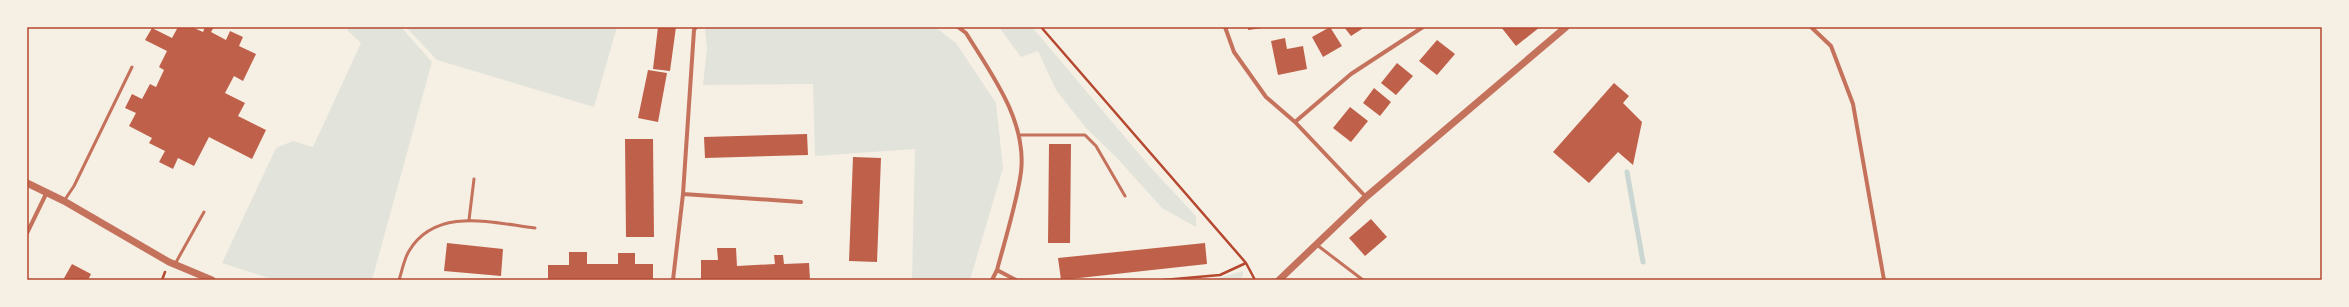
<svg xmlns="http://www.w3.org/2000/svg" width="2349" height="307" font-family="'Varela Round',sans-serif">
  <rect width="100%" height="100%" fill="#f6efe4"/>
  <path fill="#e2e4dc" d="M 349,27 L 401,27 L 432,62 L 372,280 L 275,280 L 222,263 L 276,148 L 293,141 L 313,147 L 361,43 L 347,30 Z
    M 406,27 L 617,27 L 594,107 L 437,60 Z
    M 707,27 L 935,27 L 956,43 L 996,103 L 1003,168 L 970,280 L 912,280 L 915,149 L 815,156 L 813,84 L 703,85 L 707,48 L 705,30 Z
    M 999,27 L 1032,27 L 1151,168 L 1196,216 L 1196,227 L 1162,208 L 1118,159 L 1086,128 L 1056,90 L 1038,51 L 1021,57 Z
    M 1243,271 L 1243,276 L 1239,280 L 1202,280 L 1219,278 Z"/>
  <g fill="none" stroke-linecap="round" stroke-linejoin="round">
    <path stroke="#c9d6d2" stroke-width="5" d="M 1627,172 L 1643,262"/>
  </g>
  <path fill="#bf614a" d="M 178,27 L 192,27 L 203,32 L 205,27 L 214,27 L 211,32 L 226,40 L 230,31 L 243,37 L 239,46 L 256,54 L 243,81 L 234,76 L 225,93 L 245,103 L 238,116 L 266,130 L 252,159 L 209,137 L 194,166 L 178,158 L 173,169 L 159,162 L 165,151 L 149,143 L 152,138 L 129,126 L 136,113 L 125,108 L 132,94 L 142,99 L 150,84 L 156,87 L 164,70 L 159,67 L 167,51 L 145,40 L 152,28 L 172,38 Z
    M 658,27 L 676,27 L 670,71 L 653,69 Z
    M 1248,27 L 1262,27 L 1263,28 L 1248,30 Z
    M 1330,27 L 1342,46 L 1323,57 L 1312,37 Z
    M 1344,27 L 1365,27 L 1351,36 Z
    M 1501,27 L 1540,27 L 1516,46 Z
    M 1285,38 L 1287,49 L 1303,46 L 1307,69 L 1278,75 L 1271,41 Z
    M 1437,40 L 1455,54 L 1437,75 L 1419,61 Z
    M 1397,63 L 1413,76 L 1396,95 L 1381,83 Z
    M 648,70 L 667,73 L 658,122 L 638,118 Z
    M 1614,83 L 1629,96 L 1623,103 L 1642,122 L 1633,165 L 1618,152 L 1589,183 L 1553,152 Z
    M 1374,88 L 1391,102 L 1380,116 L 1363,103 Z
    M 1350,107 L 1368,121 L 1351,142 L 1333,128 Z
    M 807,134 L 808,155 L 705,158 L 704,137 Z
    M 625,139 L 653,139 L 654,237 L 626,237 Z
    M 1049,144 L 1071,144 L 1070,243 L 1048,243 Z
    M 853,157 L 881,158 L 877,262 L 849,261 Z
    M 1371,219 L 1387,237 L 1365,256 L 1349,238 Z
    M 447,243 L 503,249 L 501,276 L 444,271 Z
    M 1205,243 L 1207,264 L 1061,280 L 1058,258 Z
    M 717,248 L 736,248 L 737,266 L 775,264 L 774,255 L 783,255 L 784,264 L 809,263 L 810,280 L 701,280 L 701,260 L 718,260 Z
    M 569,252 L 587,252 L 587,264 L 618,264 L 618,253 L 635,253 L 635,264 L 653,264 L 653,280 L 548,280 L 548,265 L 569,265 Z
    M 72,264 L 91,274 L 88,280 L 63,280 Z"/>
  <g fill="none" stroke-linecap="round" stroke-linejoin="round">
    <path stroke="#b5482f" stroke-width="2.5" d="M 1041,27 L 1246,263 L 1255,280
      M 162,280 L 165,272
      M 1163,280 L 1220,275 L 1246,263"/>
    <path stroke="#c5725c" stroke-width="3" d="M 1019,135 L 1085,135 L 1096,146 L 1125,196
      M 64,201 L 74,186 L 132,67
      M 469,220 L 474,179
      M 1317,245 L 1363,280
      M 175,264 L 204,212
      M 399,280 C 402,271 404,259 409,251 C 436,206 493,223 535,228"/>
    <path stroke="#c5725c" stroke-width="4" d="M 958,27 L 966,33 C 992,75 1027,121 1021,172 C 1017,202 1005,240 997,270 L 992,280
      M 1225,27 L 1234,52 L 1266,97 L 1295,122 L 1366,197
      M 1811,27 L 1831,46 L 1853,104 L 1884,280
      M 1295,122 L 1351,74 L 1423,27
      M 683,194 L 801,202
      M 27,233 L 47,192
      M 997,270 L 1016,280
      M 673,280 L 683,194 L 694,30 L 696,27"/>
    <path stroke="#c5725c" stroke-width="7" d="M 27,183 L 64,201 L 169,262 L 212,280
      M 1279,280 L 1366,197 L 1566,27"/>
  </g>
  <rect width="2349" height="307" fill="none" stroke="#f6efe4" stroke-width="56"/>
  <rect x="28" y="28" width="2293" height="251" fill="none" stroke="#b5482f" stroke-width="1.5"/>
</svg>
